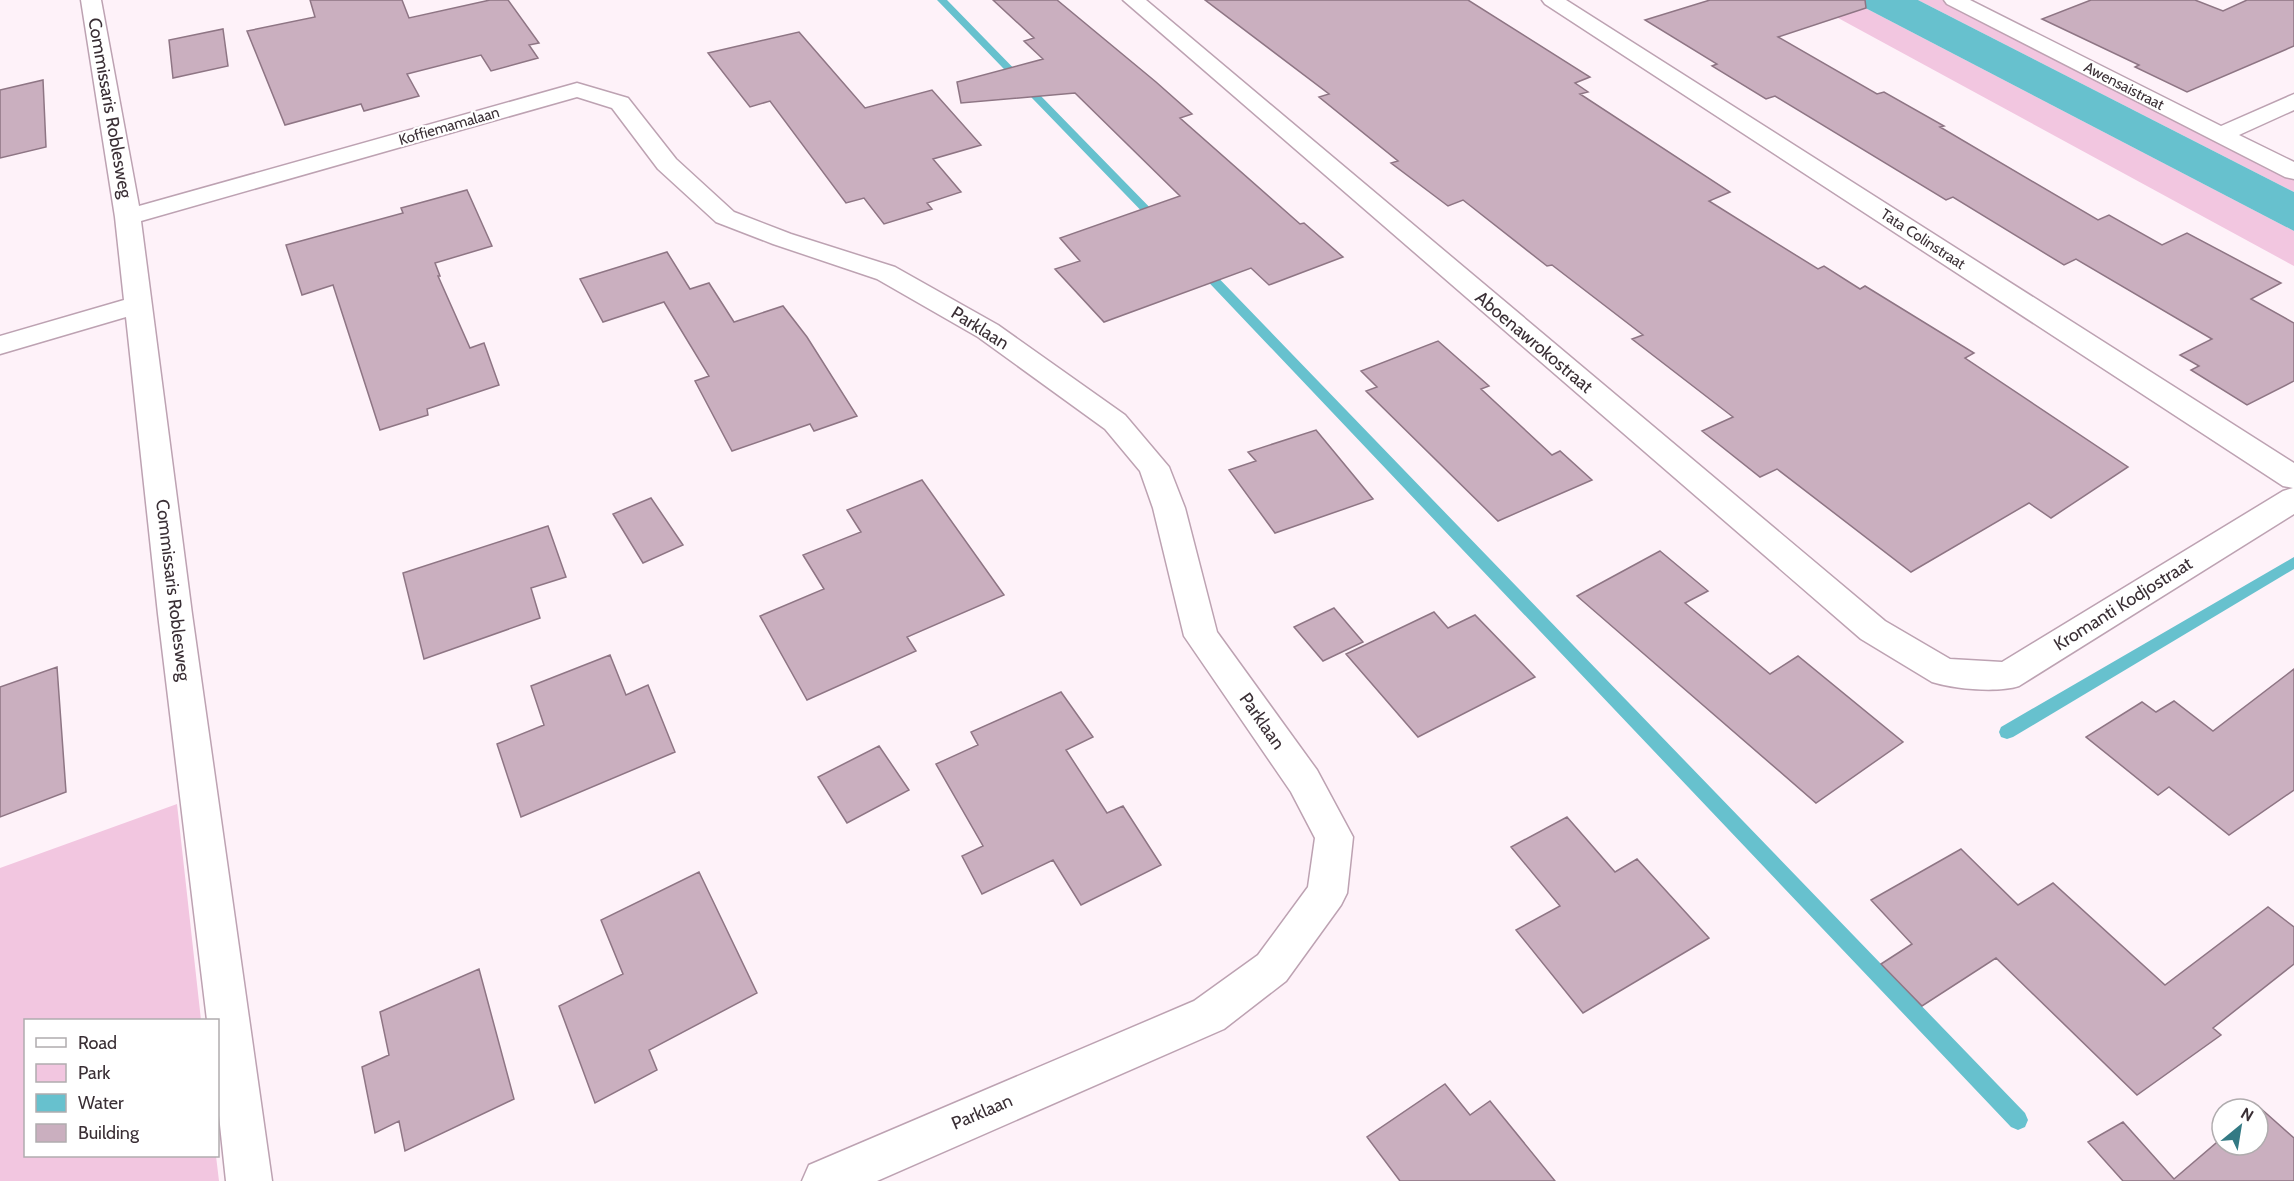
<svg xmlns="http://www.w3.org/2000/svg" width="2294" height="1181" font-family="Cabin,sans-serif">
  <rect width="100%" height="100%" fill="#fef2f9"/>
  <path fill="#f2c6e0" d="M 1805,0 L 1850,0 L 2294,231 L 2294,266 Z
    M 1918,0 L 1942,0 L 2294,178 L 2294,192 Z
    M 177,804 L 201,1020 L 26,1020 L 26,1156 L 216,1156 L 219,1181 L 0,1181 L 0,868 Z"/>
  <path fill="#67c1ce" d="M 1850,0 L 1918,0 L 2294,192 L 2294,231 Z"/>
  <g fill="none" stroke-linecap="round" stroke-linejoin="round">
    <path fill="#67c1ce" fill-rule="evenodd" d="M 937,0 L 947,0 L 1162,220 L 1162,224 L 1154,224 Z
      M 1201,263 L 1205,264 L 2025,1113 L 2028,1120 L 2025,1127 L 2018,1130 L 2011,1127 L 1197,270 L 1195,267 Z
      M 2294,557 L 2294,569 L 2013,737 L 2007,739 L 2001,737 L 1999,732 L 2001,727 Z"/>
  </g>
  <path fill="#caafbf" stroke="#8e7584" stroke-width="1.5" d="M 310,0 L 402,0 L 409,18 L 490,0 L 508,0 L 539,43 L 529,45 L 538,58 L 491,71 L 481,55 L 407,74 L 419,96 L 364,111 L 361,104 L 285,125 L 247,31 L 315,17 Z
    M 993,0 L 1057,0 L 1156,82 L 1192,114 L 1180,118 L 1300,224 L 1304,223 L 1343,257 L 1269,285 L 1251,268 L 1104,322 L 1055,269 L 1080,261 L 1060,238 L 1180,196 L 1075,93 L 961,103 L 957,82 L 1043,59 L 1024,41 L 1034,38 Z
    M 1205,0 L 1468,0 L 1590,77 L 1575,83 L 1588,92 L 1580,94 L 1730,192 L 1709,201 L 1818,269 L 1824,266 L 1860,289 L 1865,286 L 1974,353 L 1965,358 L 2128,467 L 2051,518 L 2029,503 L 1911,572 L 1777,469 L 1760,477 L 1702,431 L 1733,417 L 1632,339 L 1643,335 L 1552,265 L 1547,266 L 1463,200 L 1448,206 L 1391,163 L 1398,161 L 1319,97 L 1329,94 Z
    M 1710,0 L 1865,0 L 1866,8 L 1778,37 L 1877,94 L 1884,92 L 1944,126 L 1940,127 L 2098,220 L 2109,215 L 2162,245 L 2187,233 L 2281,283 L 2251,299 L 2294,323 L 2294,381 L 2247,405 L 2191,370 L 2199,366 L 2180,355 L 2212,339 L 2076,259 L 2064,265 L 1953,197 L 1946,200 L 1775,96 L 1766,99 L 1712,66 L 1717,64 L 1645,20 Z
    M 2091,0 L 2195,0 L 2223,11 L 2247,0 L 2294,0 L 2294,46 L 2187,92 L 2135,67 L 2139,65 L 2042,19 Z
    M 223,29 L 228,66 L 173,78 L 169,40 Z
    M 799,32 L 865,108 L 932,90 L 981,145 L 933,159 L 961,192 L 927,203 L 932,209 L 884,224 L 864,198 L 846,203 L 770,101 L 750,107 L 708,53 Z
    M 43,80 L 46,147 L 0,158 L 0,90 Z
    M 467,190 L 492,246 L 435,263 L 440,276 L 438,276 L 470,348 L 484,343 L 499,385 L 427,409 L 428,415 L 380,430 L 333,285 L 302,295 L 286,245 L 403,213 L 401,208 Z
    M 667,252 L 690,289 L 709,283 L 734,322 L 783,306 L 807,337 L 857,416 L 814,431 L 810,424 L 732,451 L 695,381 L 709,376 L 664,302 L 603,322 L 580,279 Z
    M 1438,341 L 1489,386 L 1481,389 L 1552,455 L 1560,451 L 1592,480 L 1498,521 L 1366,391 L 1377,387 L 1361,371 Z
    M 1316,430 L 1373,499 L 1275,533 L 1229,470 L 1256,461 L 1248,452 Z
    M 922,480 L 1004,595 L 907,637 L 916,651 L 807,700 L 760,616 L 824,589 L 803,555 L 861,532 L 847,510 Z
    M 651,498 L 683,545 L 643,563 L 613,514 Z
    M 548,526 L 566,577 L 531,588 L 540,618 L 424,659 L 403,573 Z
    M 1660,551 L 1708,591 L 1685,603 L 1770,674 L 1798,656 L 1903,742 L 1816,803 L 1577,596 Z
    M 1334,608 L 1363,642 L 1323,661 L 1294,627 Z
    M 1434,612 L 1448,628 L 1475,615 L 1535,677 L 1418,737 L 1346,654 Z
    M 610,655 L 626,695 L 648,685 L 675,752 L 521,817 L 497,744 L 544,725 L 531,686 Z
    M 57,667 L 66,792 L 0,817 L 0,687 Z
    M 2294,669 L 2294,790 L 2229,835 L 2169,787 L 2158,795 L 2086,737 L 2142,702 L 2156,712 L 2174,701 L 2213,731 Z
    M 1061,692 L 1093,737 L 1066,750 L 1107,813 L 1123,806 L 1161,865 L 1081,905 L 1053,860 L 982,894 L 962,856 L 983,846 L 936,764 L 978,745 L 971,732 Z
    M 879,746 L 909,790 L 847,823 L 818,777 Z
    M 1567,817 L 1615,872 L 1637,859 L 1709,938 L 1583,1013 L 1516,930 L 1560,906 L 1511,847 Z
    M 1961,849 L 2018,905 L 2053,883 L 2165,985 L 2268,907 L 2294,927 L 2294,964 L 2213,1028 L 2221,1035 L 2137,1095 L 1996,958 L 1922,1006 L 1881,964 L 1912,944 L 1871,900 Z
    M 699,872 L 757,993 L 649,1050 L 657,1070 L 595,1103 L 559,1006 L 623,974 L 601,920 Z
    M 479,969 L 514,1099 L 405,1151 L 399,1121 L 375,1133 L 362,1067 L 389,1055 L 380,1012 Z
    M 1445,1084 L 1470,1115 L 1490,1101 L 1555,1181 L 1400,1181 L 1367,1137 Z
    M 2258,1106 L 2294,1138 L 2294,1181 L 2123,1181 L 2088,1142 L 2123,1122 L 2174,1179 L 2222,1138 L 2222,1145 L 2258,1145 L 2258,1109 L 2255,1109 Z"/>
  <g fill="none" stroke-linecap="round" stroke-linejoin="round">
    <g stroke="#bda2b2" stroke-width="3">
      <path id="street" d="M 81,0 L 101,0 L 139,206 L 577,83 L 628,98 L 676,159 L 734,212 L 791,234 L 895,267 L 998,325 L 1125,415 L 1169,467 L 1185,508 L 1217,632 L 1317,770 L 1353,837 L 1347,893 L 1341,905 L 1286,981 L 1224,1029 L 877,1181 L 802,1181 L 809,1165 L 1194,1001 L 1258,955 L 1308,887 L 1315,838 L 1291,792 L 1184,636 L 1153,508 L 1140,471 L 1105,429 L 978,337 L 877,279 L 773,244 L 716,222 L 658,169 L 612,108 L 577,97 L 141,221 L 192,614 L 272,1181 L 226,1181 L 218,1106 L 218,1020 L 207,1020 L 158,614 L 126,317 L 0,354 L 0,336 L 124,300 L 115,217 Z
        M 1123,0 L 1146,0 L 1885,621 L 1950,659 L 2002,662 L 2283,491 L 2293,488 L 2283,486 L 1545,4 L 1542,0 L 1566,0 L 2294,463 L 2294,514 L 2019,686 C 1997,693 1954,689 1932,682 L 1861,639 Z
        M 1944,0 L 1970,0 L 2221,126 L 2294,94 L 2294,110 L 2239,135 L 2294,162 L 2294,179 L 2285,177 L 1947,4 Z"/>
    </g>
    <use href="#street" fill="#fff" fill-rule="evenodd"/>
  </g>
  <g text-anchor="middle" stroke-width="4.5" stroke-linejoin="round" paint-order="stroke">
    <g font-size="15" fill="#3a2f35" stroke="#fff">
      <text transform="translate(2124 86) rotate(27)" y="5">Awensaistraat</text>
      <text transform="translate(449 126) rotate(-16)" y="5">Koffiemamalaan</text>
      <text transform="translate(1923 239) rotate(33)" y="5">Tata Colinstraat</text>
    </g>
    <g font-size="18" fill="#3a2f35" stroke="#fff">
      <text transform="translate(110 108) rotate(80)" y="6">Commissaris Roblesweg</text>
      <text transform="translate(980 328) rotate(32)" y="6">Parklaan</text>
      <text transform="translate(1534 342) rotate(40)" y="6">Aboenawrokostraat</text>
      <text transform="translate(173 590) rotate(83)" y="6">Commissaris Roblesweg</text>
      <text transform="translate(2123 604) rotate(-32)" y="6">Kromanti Kodjostraat</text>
      <text transform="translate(1262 721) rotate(55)" y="6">Parklaan</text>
      <text transform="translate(982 1112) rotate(-23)" y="6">Parklaan</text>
    </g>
  </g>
  <rect x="24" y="1019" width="195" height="138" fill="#ffffff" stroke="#b0acae" stroke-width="1.5"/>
  <rect x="36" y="1038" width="30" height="9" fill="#ffffff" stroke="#b0acae" stroke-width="1.5"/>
  <text x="78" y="1049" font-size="18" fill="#3a2f35">Road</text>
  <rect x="36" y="1064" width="30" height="18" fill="#f2c6e0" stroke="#b0acae" stroke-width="1.5"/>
  <text x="78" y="1079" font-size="18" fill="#3a2f35">Park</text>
  <rect x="36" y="1094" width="30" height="18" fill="#67c1ce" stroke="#b0acae" stroke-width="1.5"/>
  <text x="78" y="1109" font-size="18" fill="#3a2f35">Water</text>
  <rect x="36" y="1124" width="30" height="18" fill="#caafbf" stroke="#b0acae" stroke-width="1.5"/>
  <text x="78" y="1139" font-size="18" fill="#3a2f35">Building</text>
  <g transform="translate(2240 1127) rotate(30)"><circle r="28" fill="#ffffff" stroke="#b0acae" stroke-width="1.5"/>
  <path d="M0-4.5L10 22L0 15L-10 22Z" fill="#337a84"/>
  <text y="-9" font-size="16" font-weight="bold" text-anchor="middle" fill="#3a2f35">N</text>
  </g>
</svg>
